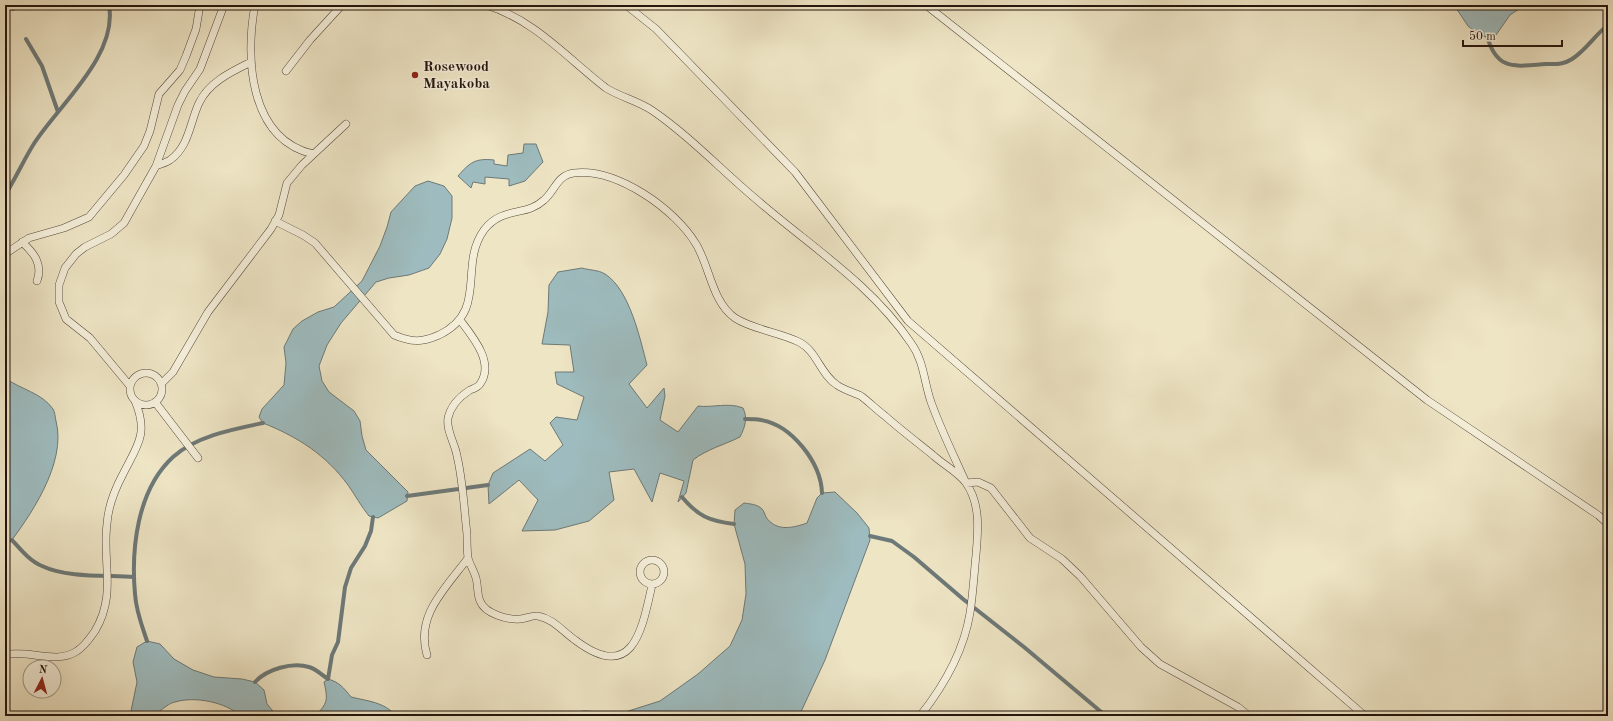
<svg xmlns="http://www.w3.org/2000/svg" width="1613" height="721" font-family="'Old Standard TT',serif">
  <rect width="100%" height="100%" fill="#eee5c5"/>
  <filter id="stains"><feTurbulence type="fractalNoise" baseFrequency=".005" numOctaves="4"/><feColorMatrix values="0 0 0 0 .2 0 0 0 0 .09 0 0 0 0 .02 0 0 0 .5 -.17"/></filter>
  <radialGradient id="worn" r=".72"><stop offset=".6" stop-color="#630" stop-opacity="0"/><stop offset="1" stop-color="#630" stop-opacity=".3"/></radialGradient>
  <path fill="#9ebcbf" stroke="#6d7978" d="M 1454,5 L 1525,5 L 1510,15 L 1496,35 L 1492,37 L 1480,36 L 1468,26 Z
    M 524,144 L 536,144 L 543,162 L 525,181 L 509,186 L 509,179 L 485,177 L 485,184 L 473,182 L 471,188 L 458,176 C 470,162 476,158 494,160 L 494,164 L 507,166 L 508,155 L 523,153 Z
    M 428,181 L 444,186 L 452,196 L 452,218 L 447,239 L 440,254 L 429,268 L 409,275 L 389,278 L 376,282 L 341,323 L 327,345 L 319,366 L 322,381 L 329,392 L 354,411 L 360,421 L 362,436 L 366,450 L 408,492 L 407,501 L 378,518 L 369,516 C 361,506 355,495 348,485 C 326,455 298,437 263,423 L 259,417 L 262,409 L 284,385 L 286,363 L 284,347 L 293,329 L 302,321 L 318,312 L 334,307 L 362,281 L 380,246 L 387,227 L 391,212 L 415,186 Z
    M 582,268 C 588,270 599,270 605,274 C 630,290 640,339 647,365 L 629,384 L 647,408 L 664,388 L 665,396 L 660,420 L 678,432 L 698,406 C 713,408 728,402 743,408 C 748,418 745,427 740,437 C 724,445 707,449 693,460 L 686,493 L 678,502 L 684,481 L 660,473 L 652,502 L 634,469 L 609,472 L 614,500 L 589,521 L 555,530 L 522,531 L 538,500 L 519,480 L 489,504 L 488,485 L 493,473 L 530,449 L 545,461 L 563,445 L 550,423 L 556,417 L 577,420 L 584,397 L 557,384 L 555,372 L 574,372 L 570,345 L 542,344 L 548,312 L 549,285 L 558,272 Z
    M 5,378 C 20,389 42,393 53,409 C 55,412 55,417 56,421 C 67,463 30,517 5,549 Z
    M 835,492 L 857,513 L 869,528 L 870,540 L 825,660 L 799,716 L 554,716 L 584,711 L 622,713 L 660,701 L 698,674 L 730,646 L 742,620 L 746,594 L 745,564 L 734,524 L 735,510 L 744,503 C 750,504 757,504 762,509 C 764,511 765,515 766,517 C 776,532 793,528 807,523 L 817,498 L 822,493 Z
    M 147,641 L 160,644 L 174,659 L 193,670 L 214,677 L 242,679 L 255,682 L 264,690 L 267,704 L 277,716 L 241,716 C 225,702 195,696 175,702 C 169,703 163,709 158,712 L 158,716 L 130,716 L 137,682 L 133,662 L 137,647 Z
    M 328,679 C 339,682 344,688 351,697 C 367,701 385,702 396,716 L 315,716 C 328,703 328,700 324,682 Z"/>
  <g fill="none" stroke-linecap="round" stroke-linejoin="round">
    <path stroke="#6d7978" stroke-width="4" d="M 13,5 L 13,9
      M 1487,36 C 1497,72 1516,66 1546,64 C 1556,64 1563,65 1572,59 C 1586,50 1595,35 1608,25
      M 26,39 L 42,66 L 58,112
      M 5,195 C 16,178 24,159 35,142 C 60,104 118,55 109,5
      M 745,419 C 751,419 756,419 761,420 C 792,425 821,463 822,493
      M 407,496 L 488,485
      M 682,497 C 698,516 709,521 734,524
      M 870,536 L 892,541 L 914,557 L 963,599 L 1024,647 L 1106,716
      M 12,540 C 21,550 30,561 42,566 C 67,578 107,575 134,577
      M 147,641 C 142,626 136,611 135,594 C 131,549 137,490 173,457 C 196,436 234,429 263,423
      M 255,682 C 267,669 292,662 309,667 C 316,669 322,675 328,679 L 332,655 L 338,642 L 345,587 L 351,568 L 365,546 L 371,531 L 373,517
      M 473,716 L 505,716"/>
    <g stroke="#56483b" stroke-width="8">
      <path id="service" d="M 255,5 C 245,57 249,139 313,154
        M 486,5 C 535,20 567,58 606,88 C 620,97 639,101 653,111 C 691,137 722,171 757,200 C 810,246 871,284 911,343 C 924,361 924,382 931,402 C 941,430 954,456 966,483 L 978,482 L 991,488 L 1030,538 L 1062,559 L 1080,576 L 1141,647 L 1160,664 L 1238,707 L 1249,716
        M 626,5 L 656,29 L 795,172 L 908,321 L 1365,716
        M 926,5 L 1427,400 L 1598,515 L 1608,524
        M 289,6 L 290,5
        M 286,71 L 310,40 L 342,5
        M 156,166 C 160,164 166,163 170,160 C 189,147 190,122 199,103 C 209,82 231,72 251,62
        M 275,221 L 303,235 L 315,243 L 394,335 C 411,342 421,343 439,335 C 489,311 458,266 484,230 C 502,206 526,217 544,200 C 555,191 557,175 574,173 C 617,168 675,209 696,244 C 710,267 712,302 735,318 C 754,330 779,332 799,342 C 817,351 820,374 837,385 C 844,390 853,392 861,396 C 869,402 877,410 885,416 C 901,430 918,443 934,456 C 944,465 959,473 966,483 C 981,504 978,532 976,555 C 974,574 973,594 970,613 C 964,650 943,687 920,716
        M 22,242 C 34,253 43,264 37,281
        M 5,254 L 29,238 L 64,228 L 89,217 L 124,175 L 144,146 L 150,131 L 159,94 L 180,70 L 186,56 L 196,29 L 200,5
        M 460,320 C 473,337 495,363 480,384 C 478,387 473,389 470,390 C 459,397 451,405 448,418 C 446,431 455,443 457,456 C 463,481 464,508 467,534 C 467,542 467,550 468,558 C 470,565 474,571 476,578 C 478,585 477,594 480,601 C 485,614 508,620 520,619 C 526,619 532,615 538,616 C 554,619 562,631 575,640 C 633,684 642,630 652,585
        M130 389a16 16 0 1 1 32 0a16 16 0 1 1-32 0Z
        M 161,384 L 173,372 L 208,312 L 271,229 L 279,215 L 287,183 L 302,165 L 346,124
        M 130,386 L 90,338 L 66,319 L 59,302 L 59,285 L 65,268 L 76,254 L 85,247 L 111,234 L 124,223 L 156,166 L 178,105 L 185,91 L 200,69 L 224,5
        M 155,402 L 198,458
        M640 572a12 12 0 1 1 24 0a12 12 0 1 1-24 0Z
        M 5,655 C 28,649 56,665 77,651 C 85,646 90,638 95,631 C 117,594 102,562 107,524 C 108,508 115,489 123,474 C 137,446 149,434 135,401
        M 427,655 C 415,615 446,588 468,558"/>
    </g>
    <use href="#service" stroke="#f4eed9" stroke-width="7"/>
  </g>
  <circle fill="#8f2418" stroke="#f4eed9" stroke-width="1.5" cx="415" cy="75" r="4"/>
  <g text-anchor="middle" stroke-width="3" stroke-linejoin="round" paint-order="stroke">
    <g font-size="15" font-weight="bold" fill="#24140d" stroke="#f4eed9" text-anchor="start">
      <text x="423" y="71">Rosewood<tspan x="423" dy="17">Mayakoba</tspan></text>
    </g>
  </g>
  <rect width="1613" height="721" fill="none" stroke="#eee5c5" stroke-width="20"/>
  <rect x="6" y="6" width="1601" height="709" fill="none" stroke="#24140d" stroke-width="2"/>
  <rect x="10" y="10" width="1593" height="701" fill="none" stroke="#24140d"/>
  <g transform="translate(42 679) rotate(6)"><circle r="19" fill="#f4eed9" stroke="#a19787"/>
  <path d="M0-3L7 15L0 10L-7 15Z" fill="#8f2418"/>
  <text y="-6" font-size="11" font-weight="bold" text-anchor="middle" fill="#24140d">N</text>
  </g>
  <path d="M1463 40v6h99v-6" fill="none" stroke="#24140d" stroke-width="2"/>
  <text x="1469" y="40" font-size="12" fill="#24140d" stroke="#f4eed9" stroke-width="3" paint-order="stroke">50 m</text>
  <rect width="100%" height="100%" filter="url(#stains)"/>
  <rect width="100%" height="100%" fill="url(#worn)"/>
</svg>
